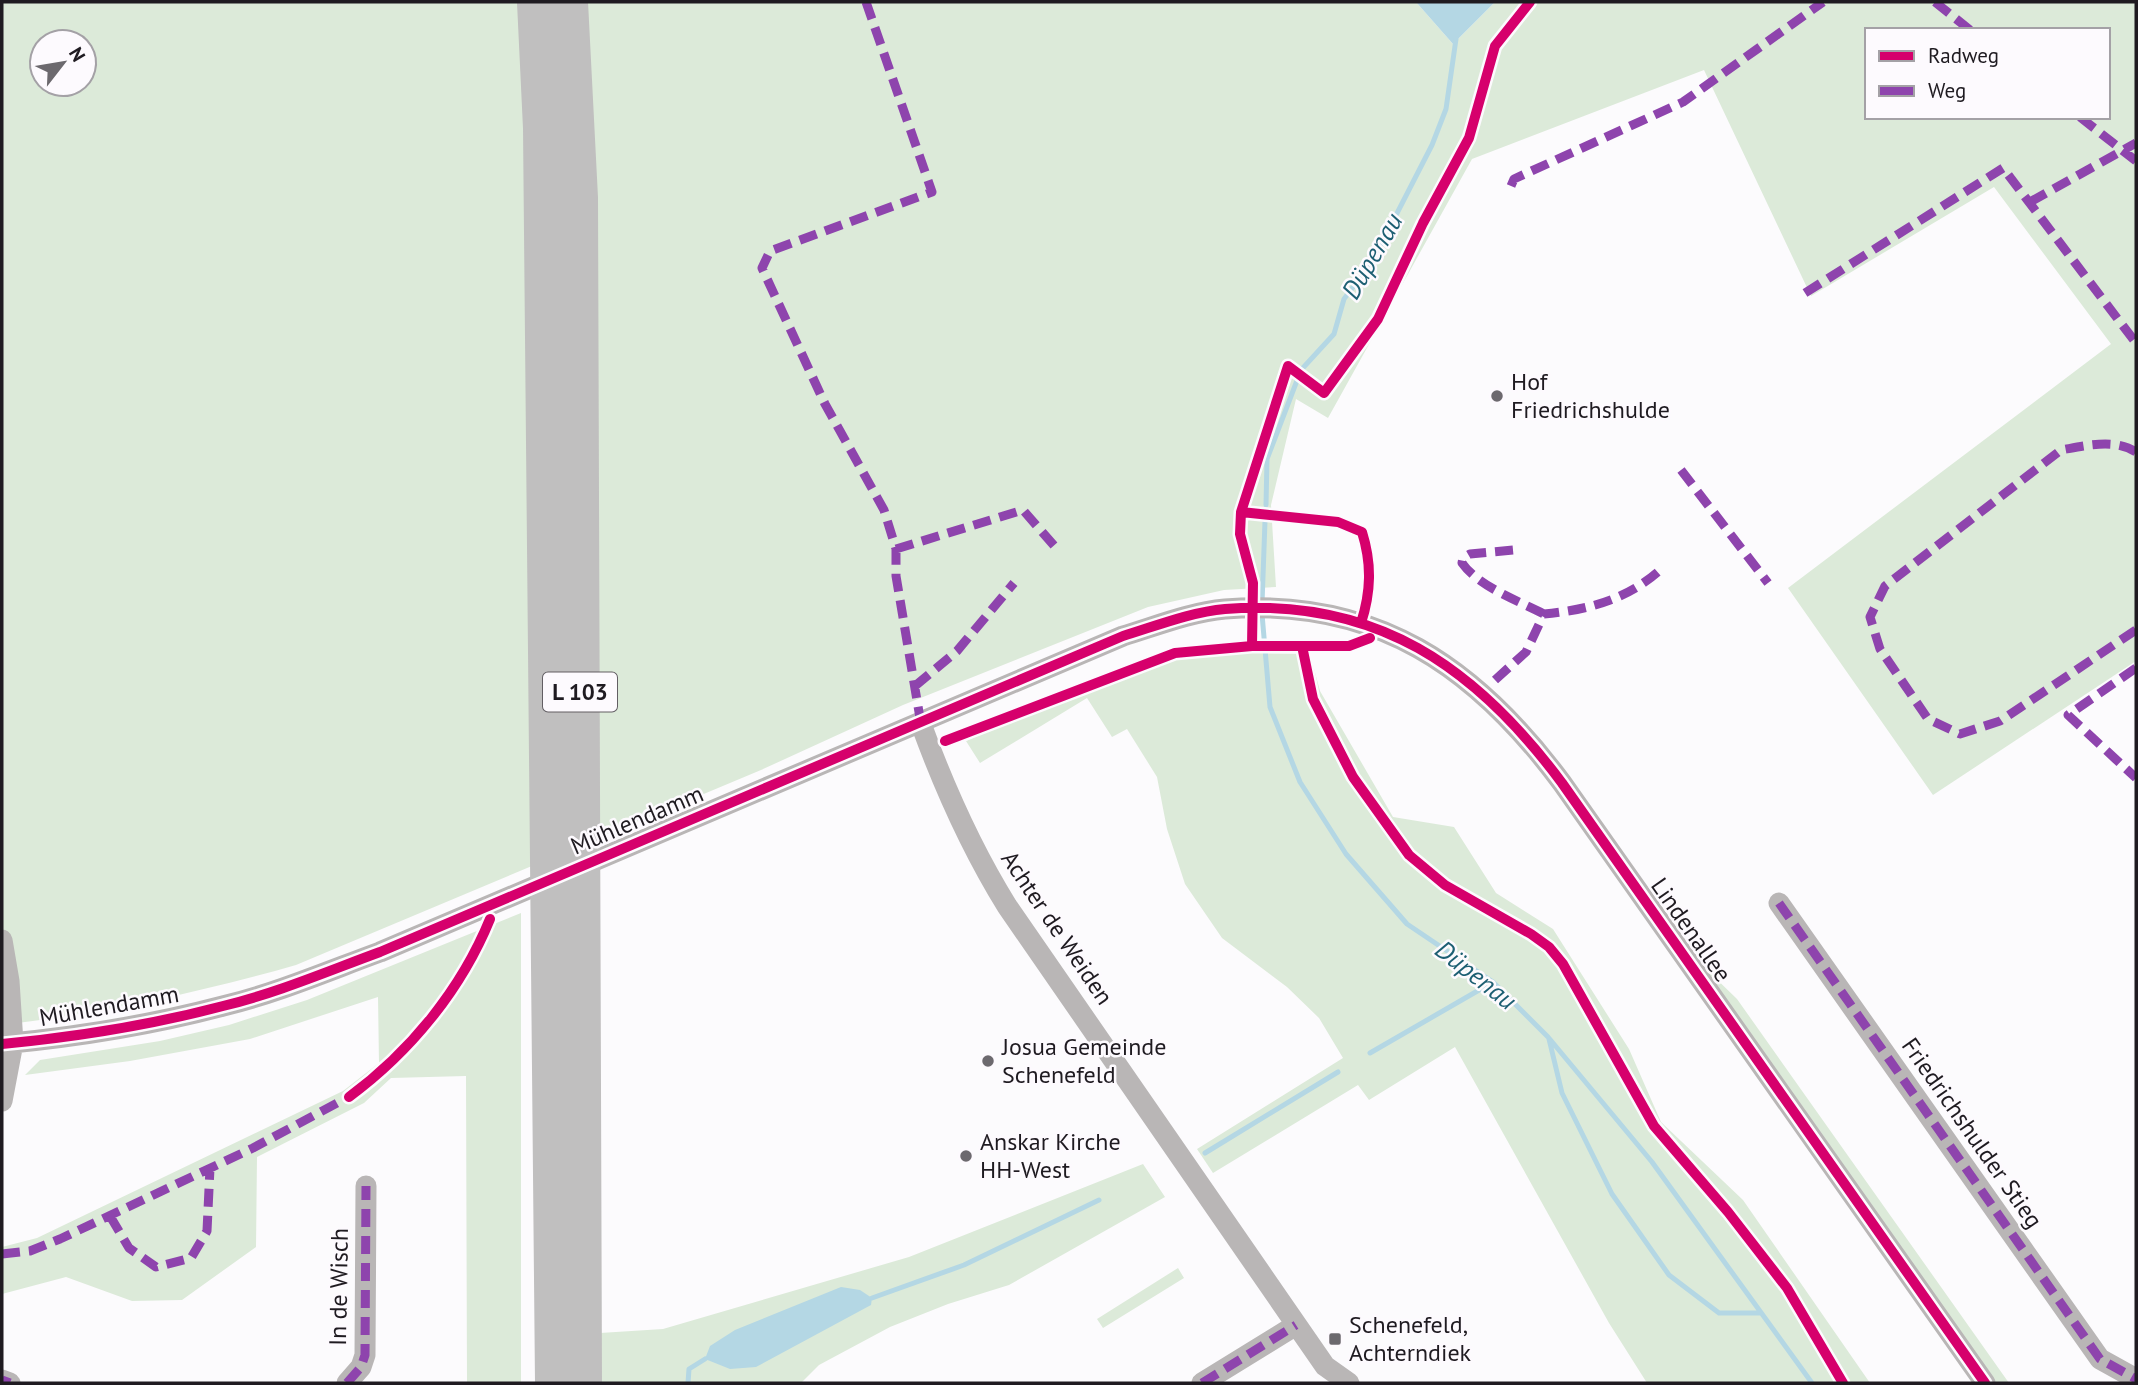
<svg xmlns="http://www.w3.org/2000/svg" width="2138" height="1385" font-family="'PT Sans',sans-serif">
  <rect width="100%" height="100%" fill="#fcfbfd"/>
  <path fill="#dcead9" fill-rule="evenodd" d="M 2,2 L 1416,2 L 1453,44 L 1495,2 L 2136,2 L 2136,661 L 1933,795 L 1788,588 L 2111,344 L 1994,187 L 1811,296 L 1704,70 L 1472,159 L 1328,418 L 1296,399 L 1271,505 L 1276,587 L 1224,590 L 1148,607 L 903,705 L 761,770 L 296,965 C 199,993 102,1013 2,1025 ZM 1867,30 L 2108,30 L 2108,117 L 1867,117 ZM 42,42 L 84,42 L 84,84 L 42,84 Z
    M 1214,652 L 1310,654 L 1320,691 L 1393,817 L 1454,827 L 1496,893 L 1553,929 L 1629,1049 L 1661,1122 L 1743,1200 L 1870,1383 L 1647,1383 L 1609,1323 L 1455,1047 L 1369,1100 L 1358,1085 L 1213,1173 L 1197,1149 L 1343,1058 L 1319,1018 L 1287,987 L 1222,938 L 1185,884 L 1167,829 L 1157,777 L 1127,729 L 1112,737 L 1087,698 L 980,763 L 966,741 C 1047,705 1126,667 1214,652 Z
    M 521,913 L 521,1383 L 467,1383 L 466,1076 L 391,1078 L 364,1103 L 257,1157 L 256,1247 L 182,1300 L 132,1301 L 66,1277 L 2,1294 L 2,1247 L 37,1238 L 343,1091 L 379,1063 L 378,997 L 250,1039 L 130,1061 L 25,1075 L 40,1060 L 160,1041 L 229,1025 L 307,1000 Z
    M 1703,966 L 1737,999 L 2009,1383 L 1993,1383 Z
    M 1143,1164 L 1165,1197 L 1009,1285 L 948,1304 L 890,1327 L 819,1365 L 801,1383 L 600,1383 L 600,1333 L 663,1329 L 909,1257 Z
    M 1178,1268 L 1184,1278 L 1103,1328 L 1097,1319 Z"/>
  <path fill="#b4d7e4" d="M 1416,2 L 1495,2 L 1453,44 Z
    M 841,1287 L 860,1290 L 872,1298 L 871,1305 L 756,1367 L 730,1369 L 705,1359 L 710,1346 L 735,1330 Z"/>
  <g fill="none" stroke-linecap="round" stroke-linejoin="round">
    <path stroke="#b4d7e4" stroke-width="5" d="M 1266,505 L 1267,459 L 1301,370 L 1334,334 L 1344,299 L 1372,262 L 1432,145 L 1446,109 L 1456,39
      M 1262,604 L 1265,521
      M 1262,614 L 1270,707 L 1300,782 L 1346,854 L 1407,924 L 1493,982 L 1548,1037 L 1652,1162 L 1812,1383
      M 1549,1039 L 1562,1093 L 1612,1194 L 1669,1275 L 1719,1313 L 1760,1313
      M 1370,1053 L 1493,982
      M 1205,1153 L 1338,1072
      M 872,1298 L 964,1265 L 1099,1200
      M 688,1383 L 689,1369 L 705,1359"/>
    <path stroke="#b9b6b6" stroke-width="21" d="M 921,724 C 944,787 971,848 1007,906 L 1325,1366 L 1349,1383
      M 1779,903 L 2100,1359 L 2136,1379
      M 2,940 L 9,981 L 13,1043 L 2,1101
      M 2,1044 C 76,1037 151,1025 223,1006 C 277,993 328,971 380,952 L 1123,636 C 1156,626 1191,612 1225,609 C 1376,597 1476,667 1562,783 L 1985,1383
      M 2,1380 L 10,1383
      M 347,1383 L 361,1367 L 365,1355 L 366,1186
      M 1202,1383 L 1296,1325"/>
    <path stroke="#c0bfbf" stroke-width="38" d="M 536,2 L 542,128 L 554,1383
      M 569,2 L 579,198 L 583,1383"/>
    <path stroke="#8e44ad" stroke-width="9" stroke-dasharray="18 9" stroke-linecap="butt" d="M 866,2 L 932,192 L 770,251 L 762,268 L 825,404 L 884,510 L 896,549 L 896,576 L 921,724
      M 1935,2 L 1970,30
      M 2080,117 L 2136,161
      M 1511,186 L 1514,179 L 1683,102 L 1823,2
      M 2030,202 L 2136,143
      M 1805,293 L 2003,168 L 2136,343
      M 2136,452 C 2115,438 2084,446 2061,450 L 1885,586 L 1870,617 L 1880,649 L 1928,719 L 1960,734 L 2000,721 L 2136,630
      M 1681,470 L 1768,583
      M 896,549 L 1023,510 L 1057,549
      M 1513,550 L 1470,554 L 1463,558 L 1462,563 C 1479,587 1519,601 1544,614
      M 2136,668 L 2068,715 L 2136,778
      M 1495,680 L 1526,652 L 1544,614 C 1587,610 1626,600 1659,571
      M 915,686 L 957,651 L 1014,583
      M 1779,903 L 2100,1359 L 2136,1379
      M 110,1216 L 129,1248 L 156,1267 L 191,1258 L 207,1231 L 210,1168
      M 2,1254 L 30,1251 L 60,1239 L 253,1148 L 354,1094
      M 2,1380 L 10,1383
      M 347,1383 L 361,1367 L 365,1355 L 366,1186
      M 1202,1383 L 1296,1325"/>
    <g stroke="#fdfafe" stroke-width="15">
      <path id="cycleway" d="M 1241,512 L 1338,522 L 1362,532 C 1372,564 1371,592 1361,623
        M 1252,646 L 1253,583 L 1240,534 L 1241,512 L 1288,366 L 1324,393 L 1378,319 L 1423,223 L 1469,138 L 1495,46 L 1530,2
        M 1302,646 L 1313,699 L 1353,777 L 1409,855 L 1445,885 L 1531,934 L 1549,947 L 1563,964 L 1654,1126 L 1728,1212 L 1787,1288 L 1843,1383
        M 945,741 L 1175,653 L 1252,646 L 1349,646 L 1370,638
        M 2,1044 C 76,1037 151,1025 223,1006 C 277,993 328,971 380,952 L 1123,636 C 1156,626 1191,612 1225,609 C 1376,597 1476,667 1562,783 L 1985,1383
        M 349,1097 C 410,1052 461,990 490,919"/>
    </g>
    <use href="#cycleway" stroke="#d6006c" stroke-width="10"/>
  </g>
  <g fill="#6c696e" stroke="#fdfafe" stroke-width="2.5">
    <circle cx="1497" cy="396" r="7"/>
    <circle cx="988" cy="1061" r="7"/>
    <circle cx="966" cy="1156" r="7"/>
    <rect x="1328" y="1332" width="14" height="14" rx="3.5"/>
  </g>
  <g text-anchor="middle" stroke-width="5" stroke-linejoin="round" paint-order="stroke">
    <rect fill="#fdfafe" stroke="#625e63" stroke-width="2" x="543" y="672.5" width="74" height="39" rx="5"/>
    <g font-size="23" font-weight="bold" fill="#1f1b21">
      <text x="580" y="700">L 103</text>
    </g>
    <g font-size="24" fill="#1f1b21" stroke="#fdfafe" text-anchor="start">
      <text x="1511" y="390">Hof<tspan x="1511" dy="28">Friedrichshulde</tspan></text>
      <text x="1002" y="1055">Josua Gemeinde<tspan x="1002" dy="28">Schenefeld</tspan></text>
      <text x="980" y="1150">Anskar Kirche<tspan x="980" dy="28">HH-West</tspan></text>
      <text x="1349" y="1333">Schenefeld,<tspan x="1349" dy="28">Achterndiek</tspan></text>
    </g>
    <g font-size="24" fill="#1f1b21" stroke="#fdfafe">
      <text transform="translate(637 820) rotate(-23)" y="8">Mühlendamm</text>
      <text transform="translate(1057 928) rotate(56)" y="8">Achter de Weiden</text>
      <text transform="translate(1691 930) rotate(55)" y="8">Lindenallee</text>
      <text transform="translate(109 1006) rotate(-10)" y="8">Mühlendamm</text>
      <text transform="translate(1972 1133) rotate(55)" y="8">Friedrichshulder Stieg</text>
      <text transform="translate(339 1287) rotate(-89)" y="8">In de Wisch</text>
    </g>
    <g font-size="26" font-style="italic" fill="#1d5f73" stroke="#fdfafe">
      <text transform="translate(1372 256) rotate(-60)" y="9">Düpenau</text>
      <text transform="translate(1476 975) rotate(38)" y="9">Düpenau</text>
    </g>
  </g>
  <rect width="2138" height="1385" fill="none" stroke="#1f1b21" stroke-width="7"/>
  <rect x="1865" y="28" width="245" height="91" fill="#fdfafe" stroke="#a4a1a6" stroke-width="2"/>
  <rect x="1879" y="51" width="35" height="10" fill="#d6006c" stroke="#a4a1a6" stroke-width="2"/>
  <text x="1928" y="63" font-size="21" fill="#1f1b21">Radweg</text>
  <rect x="1879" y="86" width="35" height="10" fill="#8e44ad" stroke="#a4a1a6" stroke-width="2"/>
  <text x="1928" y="98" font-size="21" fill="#1f1b21">Weg</text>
  <g transform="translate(63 63) rotate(59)"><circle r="33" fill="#fdfafe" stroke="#a4a1a6" stroke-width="2"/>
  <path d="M0-5L12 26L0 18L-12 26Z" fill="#6c696e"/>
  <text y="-10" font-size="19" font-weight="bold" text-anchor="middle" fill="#1f1b21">N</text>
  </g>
</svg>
